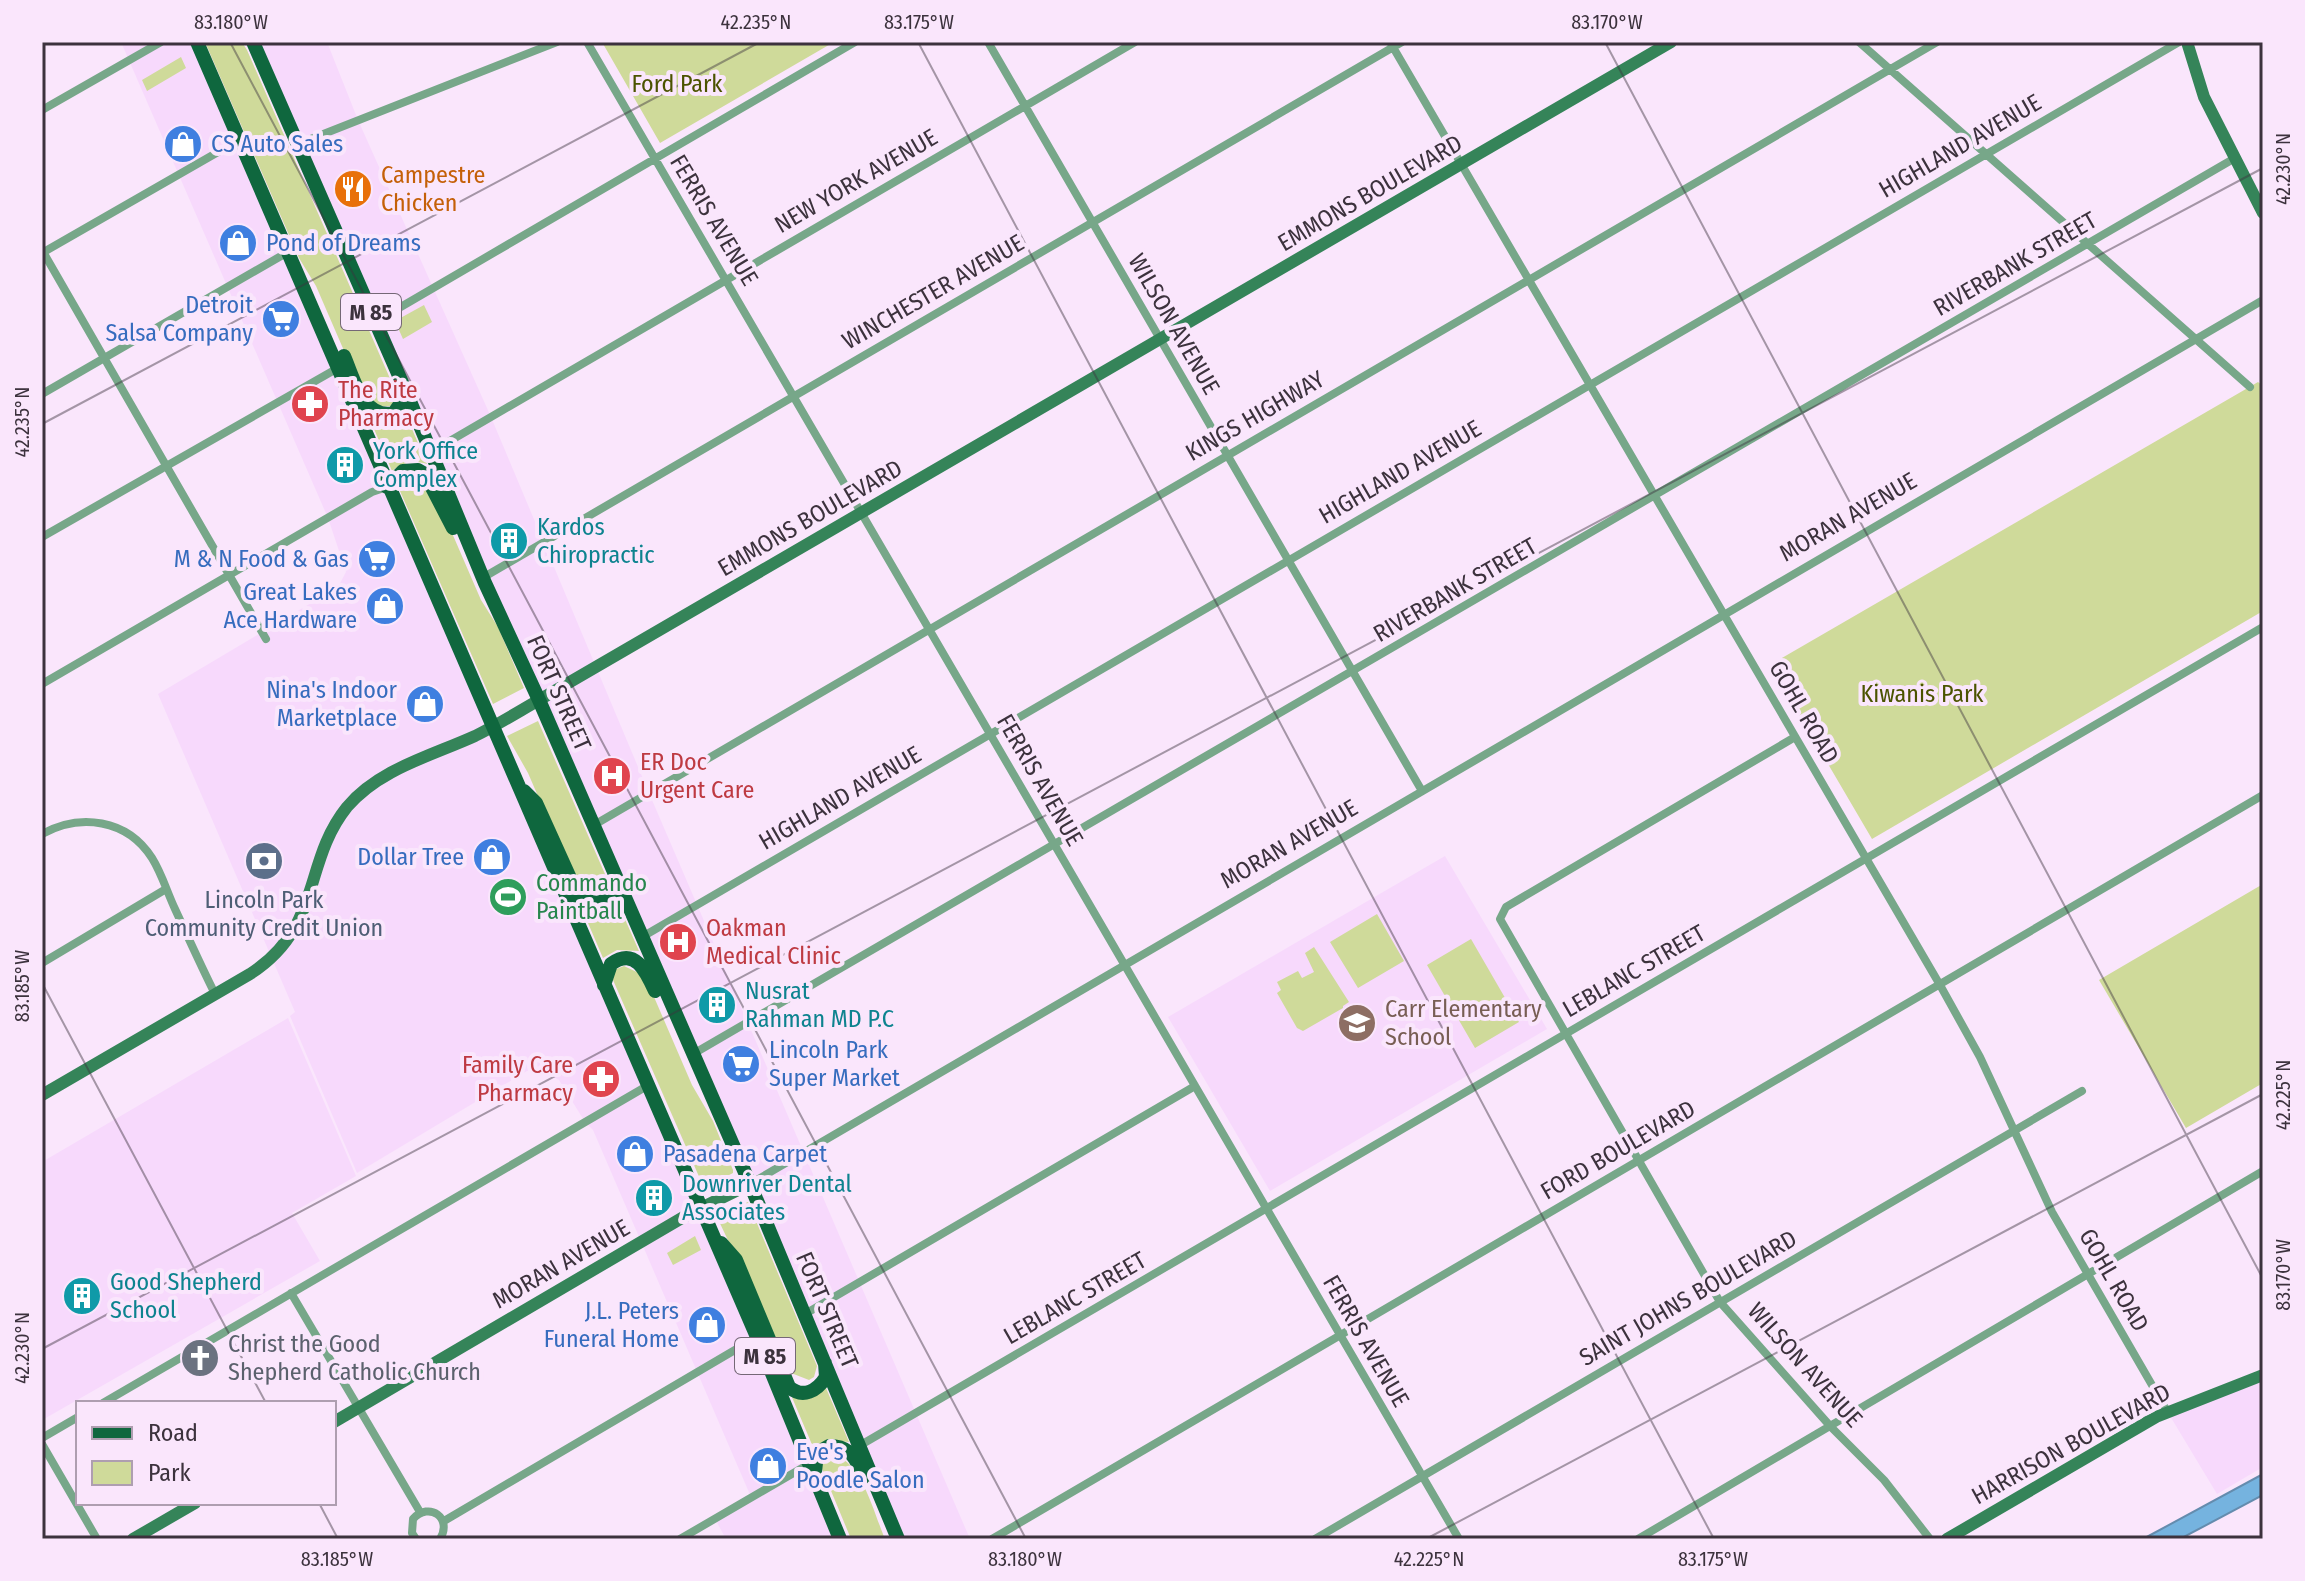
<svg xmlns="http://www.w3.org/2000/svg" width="2305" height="1581" font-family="'Fira Sans Condensed',sans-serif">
  <rect width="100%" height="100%" fill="#fae6fc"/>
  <path fill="#f7d9fc" d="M 121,42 L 197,42 L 840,1539 L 726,1539 L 715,1519 L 751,1497 L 593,1130 L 585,1122 L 559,1080 L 543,1071 L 527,1071 L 357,1173 L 290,1016 L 295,1012 L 158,694 L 338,587 L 346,572 L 328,518 Z
    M 253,42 L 327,42 L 358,120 L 491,417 L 649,793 L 970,1539 L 898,1539 Z
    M 1445,856 L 1547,1029 L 1270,1191 L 1168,1017 Z
    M 288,1018 L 356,1176 L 292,1213 L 320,1261 L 44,1419 L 42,1416 L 42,1162 Z
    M 2263,1375 L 2263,1467 L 2217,1494 L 2167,1411 Z"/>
  <path fill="#cfda9a" d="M 205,42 L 242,42 L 247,50 L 395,390 L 396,397 L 391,406 L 379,406 L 361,390 L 316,286 L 299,258 Z
    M 602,42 L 834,42 L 660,143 Z
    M 181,57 L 186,68 L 147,91 L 142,80 Z
    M 424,305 L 432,322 L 403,339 L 395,321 Z
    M 2258,382 L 2263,386 L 2263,611 L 1872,839 L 1770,665 Z
    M 406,415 L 427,464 C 413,460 403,462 392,471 L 371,422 L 396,422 Z
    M 409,479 C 422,481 428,486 436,496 L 481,600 L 498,627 L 524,688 L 493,704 L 400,491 L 404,481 Z
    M 538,721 L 605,874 L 607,886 L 599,893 L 580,886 L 569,868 L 528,773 L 507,736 Z
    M 2263,884 L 2263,1083 L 2186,1128 L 2099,980 Z
    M 617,901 L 639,951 L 617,950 L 603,958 L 582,909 L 603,909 Z
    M 1377,914 L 1404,961 L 1358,988 L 1330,942 Z
    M 1471,939 L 1519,1022 L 1475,1048 L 1427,965 Z
    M 1314,947 L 1349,1002 L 1343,1006 L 1343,1008 L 1303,1031 L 1297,1028 L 1277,993 L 1281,990 L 1277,982 L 1298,971 L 1302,978 L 1314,972 L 1305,953 Z
    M 624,966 L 641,974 L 648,983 L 692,1085 L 713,1121 L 733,1170 L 733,1173 L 704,1188 L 613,980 L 614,970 Z
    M 748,1202 L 817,1366 L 814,1377 L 809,1380 L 791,1373 L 716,1215 Z
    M 695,1236 L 701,1250 L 673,1265 L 667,1253 Z
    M 826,1388 L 849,1442 L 827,1440 L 813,1447 L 791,1395 Z
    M 828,1455 C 860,1453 874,1514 885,1539 L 851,1539 L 822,1469 L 822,1463 Z"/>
  <path fill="#75b3df" stroke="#648cae" stroke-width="2" d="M 2263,1474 L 2263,1495 L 2180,1539 L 2143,1539 Z"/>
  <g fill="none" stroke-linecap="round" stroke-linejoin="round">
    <path stroke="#77a789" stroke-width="8" d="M 587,42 L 1459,1539
      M 988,42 L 1422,791
      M 1390,42 L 1940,985 L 1980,1057 L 2052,1212 L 2167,1411
      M 1859,42 L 2250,387
      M 42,110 L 161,42
      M 298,144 L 557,42
      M 42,250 L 266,639
      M 42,253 L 239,140
      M 375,322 L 855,42
      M 42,394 L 288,252
      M 431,452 L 1135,42
      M 42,537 L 338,368
      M 484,577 L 1402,42
      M 42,684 L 372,492 L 387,487
      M 1795,737 L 1506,907 L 1500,919 L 1720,1302 L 1831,1427 L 1884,1480 L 1930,1539
      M 594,825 L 1937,42
      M 42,834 C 80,813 127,819 152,858 C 162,874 167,892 175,909 C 188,937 201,966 215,994
      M 642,937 L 2179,42
      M 42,963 L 166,889
      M 693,1054 L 2235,158
      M 750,1184 L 2263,300
      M 291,1293 L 420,1512
      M 805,1314 L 1195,1086
      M 103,1403 L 647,1086
      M 42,1438 L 78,1417
      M 42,1444 L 97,1539
      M 859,1446 L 2263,627
      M 444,1521 L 757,1337
      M 416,1539 L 412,1533 L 413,1519 C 429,1501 453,1518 440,1539
      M 680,1539 L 809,1464
      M 992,1539 L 2263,795
      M 1315,1539 L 2082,1091
      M 1638,1539 L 2263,1171"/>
    <path stroke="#358459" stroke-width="12" d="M 2187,42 L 2204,97 L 2263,213
      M 42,1095 L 250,974 C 323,927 302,863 347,807 C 379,769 431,756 475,736 C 497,725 518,712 539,700 L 1671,42
      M 334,1422 L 687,1215 L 750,1184
      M 133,1539 L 195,1503
      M 1947,1539 L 2156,1417 L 2263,1375"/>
    <path stroke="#0f673e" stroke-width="14" d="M 197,42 L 757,1337 L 840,1539
      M 253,42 L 407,394 L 485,583 L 539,700 L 750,1184 L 898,1539
      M 344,356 C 354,379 363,420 394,413 L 407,394
      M 387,487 L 403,471 L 418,470 L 425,474 L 453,528
      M 524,791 L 536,803 L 574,887 C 589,911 612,907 617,879
      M 604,985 L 611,964 C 635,947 646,971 655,991
      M 721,1243 L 736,1260 L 789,1387 C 803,1399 817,1391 826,1377 L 825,1363
      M 815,1472 L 817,1453 L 829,1446 C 846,1446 854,1454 860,1469"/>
  </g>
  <path fill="none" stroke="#3c323d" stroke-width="2" stroke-opacity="0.45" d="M 230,42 L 1026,1539M 918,42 L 1714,1539M 1605,42 L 2263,1279M 42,424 L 760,42M 42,983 L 266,1403M 42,1349 L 2263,168M 319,1503 L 338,1539M 1426,1539 L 2263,1094"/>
  <defs>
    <g id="shop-disc" transform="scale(2)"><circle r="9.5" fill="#3f7fe0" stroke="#fae6fc"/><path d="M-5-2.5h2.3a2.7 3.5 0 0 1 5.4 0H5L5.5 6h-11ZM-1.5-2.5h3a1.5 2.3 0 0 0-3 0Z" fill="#fff"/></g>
    <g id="restaurant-disc" transform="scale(2)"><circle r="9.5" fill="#e8710a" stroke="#fae6fc"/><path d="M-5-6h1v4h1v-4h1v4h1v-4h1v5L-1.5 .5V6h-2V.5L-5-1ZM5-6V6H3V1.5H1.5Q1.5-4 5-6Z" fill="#fff"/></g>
    <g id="supermarket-disc" transform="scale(2)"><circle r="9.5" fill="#3f7fe0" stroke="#fae6fc"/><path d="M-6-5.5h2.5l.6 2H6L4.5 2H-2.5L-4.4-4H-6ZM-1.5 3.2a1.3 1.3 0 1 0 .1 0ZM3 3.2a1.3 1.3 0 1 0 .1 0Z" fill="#fff"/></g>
    <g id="pharmacy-disc" transform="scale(2)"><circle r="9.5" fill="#e0444e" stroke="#fae6fc"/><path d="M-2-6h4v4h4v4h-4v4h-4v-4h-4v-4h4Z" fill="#fff"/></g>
    <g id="building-disc" transform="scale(2)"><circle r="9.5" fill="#0f9aa8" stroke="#fae6fc"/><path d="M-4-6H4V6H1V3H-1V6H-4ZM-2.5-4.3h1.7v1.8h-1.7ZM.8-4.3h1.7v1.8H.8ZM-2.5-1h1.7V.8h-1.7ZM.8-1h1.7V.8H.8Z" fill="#fff"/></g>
    <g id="hospital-disc" transform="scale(2)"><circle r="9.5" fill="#e0444e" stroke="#fae6fc"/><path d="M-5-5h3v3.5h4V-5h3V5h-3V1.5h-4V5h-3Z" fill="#fff"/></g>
    <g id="bank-disc" transform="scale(2)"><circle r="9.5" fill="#5c6f8a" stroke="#fae6fc"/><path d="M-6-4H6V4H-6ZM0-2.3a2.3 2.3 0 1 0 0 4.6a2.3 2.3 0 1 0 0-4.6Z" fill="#fff"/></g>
    <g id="stadium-disc" transform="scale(2)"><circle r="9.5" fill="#2e9e5b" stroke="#fae6fc"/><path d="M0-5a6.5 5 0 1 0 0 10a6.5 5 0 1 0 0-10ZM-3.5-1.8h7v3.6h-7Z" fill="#fff"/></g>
    <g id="school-disc" transform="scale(2)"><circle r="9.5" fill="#8d6e63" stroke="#fae6fc"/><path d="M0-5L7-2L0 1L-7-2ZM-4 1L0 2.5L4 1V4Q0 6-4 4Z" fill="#fff"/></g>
    <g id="church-disc" transform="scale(2)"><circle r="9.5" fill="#6b7280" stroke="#fae6fc"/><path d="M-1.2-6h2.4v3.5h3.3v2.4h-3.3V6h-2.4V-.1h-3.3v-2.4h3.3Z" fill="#fff"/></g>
  </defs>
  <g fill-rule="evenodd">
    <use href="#shop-disc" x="183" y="144"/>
    <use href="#restaurant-disc" x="353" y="189"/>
    <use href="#shop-disc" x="238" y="243"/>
    <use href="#supermarket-disc" x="281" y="319"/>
    <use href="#pharmacy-disc" x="310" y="404"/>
    <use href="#building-disc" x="345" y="465"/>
    <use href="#building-disc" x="509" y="541"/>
    <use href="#supermarket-disc" x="377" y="559"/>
    <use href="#shop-disc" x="385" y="606"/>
    <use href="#shop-disc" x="425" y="704"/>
    <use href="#hospital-disc" x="612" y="776"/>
    <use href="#shop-disc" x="492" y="857"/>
    <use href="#bank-disc" x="264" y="861"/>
    <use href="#stadium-disc" x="508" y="897"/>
    <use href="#hospital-disc" x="678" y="942"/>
    <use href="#building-disc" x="717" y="1005"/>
    <use href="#school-disc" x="1357" y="1023"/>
    <use href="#supermarket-disc" x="741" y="1064"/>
    <use href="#pharmacy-disc" x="601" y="1079"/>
    <use href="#shop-disc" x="635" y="1154"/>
    <use href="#building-disc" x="654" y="1198"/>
    <use href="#building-disc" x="82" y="1296"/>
    <use href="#shop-disc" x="707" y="1325"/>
    <use href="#church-disc" x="200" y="1358"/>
    <use href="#shop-disc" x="768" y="1466"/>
  </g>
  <g text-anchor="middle" stroke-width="8" stroke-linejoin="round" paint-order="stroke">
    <g fill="#fae6fc" stroke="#756876" stroke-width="2">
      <rect x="341" y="294" width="60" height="36" rx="6"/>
      <rect x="735" y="1338" width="60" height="36" rx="6"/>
    </g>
    <g font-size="22" font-weight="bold" fill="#3c323d">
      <text x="371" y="320">M 85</text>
      <text x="765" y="1364">M 85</text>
    </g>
    <g font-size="24" fill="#4b5300" stroke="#fae6fc">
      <text x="677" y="92">Ford Park</text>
      <text x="1922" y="702">Kiwanis Park</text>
    </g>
    <g font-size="24" fill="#366cbe" stroke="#fae6fc" text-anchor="end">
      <text x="211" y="152" text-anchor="start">CS Auto Sales</text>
      <text x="266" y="251" text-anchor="start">Pond of Dreams</text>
      <text x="253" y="313">Detroit<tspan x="253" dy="28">Salsa Company</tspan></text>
      <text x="349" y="567">M &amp; N Food &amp; Gas</text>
      <text x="357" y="600">Great Lakes<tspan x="357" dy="28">Ace Hardware</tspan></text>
      <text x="397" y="698">Nina's Indoor<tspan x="397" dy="28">Marketplace</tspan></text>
      <text x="464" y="865">Dollar Tree</text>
      <text x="769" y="1058" text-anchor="start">Lincoln Park<tspan x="769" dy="28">Super Market</tspan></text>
      <text x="663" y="1162" text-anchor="start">Pasadena Carpet</text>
      <text x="679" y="1319">J.L. Peters<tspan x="679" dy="28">Funeral Home</tspan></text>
      <text x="796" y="1460" text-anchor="start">Eve's<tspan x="796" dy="28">Poodle Salon</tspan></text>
    </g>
    <g font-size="24" fill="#3c323d" stroke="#fae6fc">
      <text transform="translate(1960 146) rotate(-30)" y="8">HIGHLAND AVENUE</text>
      <text transform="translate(856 181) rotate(-30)" y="8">NEW YORK AVENUE</text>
      <text transform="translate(1370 193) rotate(-30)" y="8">EMMONS BOULEVARD</text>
      <text transform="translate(714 220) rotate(59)" y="8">FERRIS AVENUE</text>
      <text transform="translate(2015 264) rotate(-30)" y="8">RIVERBANK STREET</text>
      <text transform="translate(933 292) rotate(-30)" y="8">WINCHESTER AVENUE</text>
      <text transform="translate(1174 324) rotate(60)" y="8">WILSON AVENUE</text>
      <text transform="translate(1255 416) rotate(-30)" y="8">KINGS HIGHWAY</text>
      <text transform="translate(1400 472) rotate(-30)" y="8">HIGHLAND AVENUE</text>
      <text transform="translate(1848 517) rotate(-30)" y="8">MORAN AVENUE</text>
      <text transform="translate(810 518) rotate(-30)" y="8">EMMONS BOULEVARD</text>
      <text transform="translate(1455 590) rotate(-30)" y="8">RIVERBANK STREET</text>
      <text transform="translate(559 693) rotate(66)" y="8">FORT STREET</text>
      <text transform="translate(1804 712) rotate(60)" y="8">GOHL ROAD</text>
      <text transform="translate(1040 780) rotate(60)" y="8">FERRIS AVENUE</text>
      <text transform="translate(840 798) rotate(-30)" y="8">HIGHLAND AVENUE</text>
      <text transform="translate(1289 844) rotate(-30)" y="8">MORAN AVENUE</text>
      <text transform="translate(1634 971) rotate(-30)" y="8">LEBLANC STREET</text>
      <text transform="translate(1618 1150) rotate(-30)" y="8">FORD BOULEVARD</text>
      <text transform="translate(561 1264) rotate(-30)" y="8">MORAN AVENUE</text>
      <text transform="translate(2114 1280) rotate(60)" y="8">GOHL ROAD</text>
      <text transform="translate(1075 1298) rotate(-30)" y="8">LEBLANC STREET</text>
      <text transform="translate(1688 1298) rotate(-30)" y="8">SAINT JOHNS BOULEVARD</text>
      <text transform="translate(827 1310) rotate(67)" y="8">FORT STREET</text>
      <text transform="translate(1366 1341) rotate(60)" y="8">FERRIS AVENUE</text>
      <text transform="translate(1805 1365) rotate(48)" y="8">WILSON AVENUE</text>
      <text transform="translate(2071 1444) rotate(-29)" y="8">HARRISON BOULEVARD</text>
    </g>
    <g font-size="24" fill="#c56008" stroke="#fae6fc" text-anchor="start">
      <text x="381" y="183">Campestre<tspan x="381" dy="28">Chicken</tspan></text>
    </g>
    <g font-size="24" fill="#be3a42" stroke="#fae6fc" text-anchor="start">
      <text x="338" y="398">The Rite<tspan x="338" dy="28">Pharmacy</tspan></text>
      <text x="640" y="770">ER Doc<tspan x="640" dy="28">Urgent Care</tspan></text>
      <text x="706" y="936">Oakman<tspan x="706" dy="28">Medical Clinic</tspan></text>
      <text x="573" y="1073" text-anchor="end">Family Care<tspan x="573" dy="28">Pharmacy</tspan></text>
    </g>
    <g font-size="24" fill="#0d838f" stroke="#fae6fc" text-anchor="start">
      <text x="373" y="459">York Office<tspan x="373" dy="28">Complex</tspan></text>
      <text x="537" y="535">Kardos<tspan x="537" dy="28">Chiropractic</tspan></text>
      <text x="745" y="999">Nusrat<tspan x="745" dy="28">Rahman MD P.C</tspan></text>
      <text x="682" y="1192">Downriver Dental<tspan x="682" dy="28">Associates</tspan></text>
      <text x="110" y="1290">Good Shepherd<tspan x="110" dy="28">School</tspan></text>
    </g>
    <g font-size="24" fill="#27864d" stroke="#fae6fc" text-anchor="start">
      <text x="536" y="891">Commando<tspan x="536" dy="28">Paintball</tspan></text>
    </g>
    <g font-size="24" fill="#4e5e75" stroke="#fae6fc">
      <text x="264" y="908">Lincoln Park<tspan x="264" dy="28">Community Credit Union</tspan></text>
    </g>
    <g font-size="24" fill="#785e54" stroke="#fae6fc" text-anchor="start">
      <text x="1385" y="1017">Carr Elementary<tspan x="1385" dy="28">School</tspan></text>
    </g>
    <g font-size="24" fill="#5b616d" stroke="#fae6fc" text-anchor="start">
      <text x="228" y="1352">Christ the Good<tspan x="228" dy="28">Shepherd Catholic Church</tspan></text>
    </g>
  </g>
  <rect width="2305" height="1581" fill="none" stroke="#fae6fc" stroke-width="88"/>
  <rect x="76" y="1401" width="260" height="104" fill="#fae6fc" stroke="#ae9eb0" stroke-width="2"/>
  <rect x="92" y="1427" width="40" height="12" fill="#0f673e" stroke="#ae9eb0" stroke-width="2"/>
  <text x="148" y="1441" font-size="24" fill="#3c323d">Road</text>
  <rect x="92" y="1461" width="40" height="24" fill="#cfda9a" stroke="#ae9eb0" stroke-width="2"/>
  <text x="148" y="1481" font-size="24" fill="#3c323d">Park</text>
  <rect x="44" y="44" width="2217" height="1493" fill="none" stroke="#3c323d" stroke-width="3"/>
  <g font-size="20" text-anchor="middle" fill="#3c323d">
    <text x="231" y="29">83.180°W</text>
    <text x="756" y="29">42.235°N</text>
    <text x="919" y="29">83.175°W</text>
    <text x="1607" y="29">83.170°W</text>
    <text transform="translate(2283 169) rotate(-90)" y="7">42.230°N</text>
    <text transform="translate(22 422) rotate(-90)" y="7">42.235°N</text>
    <text transform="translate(22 986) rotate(-90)" y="7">83.185°W</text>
    <text transform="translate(2283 1095) rotate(-90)" y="7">42.225°N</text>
    <text transform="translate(2283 1275) rotate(-90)" y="7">83.170°W</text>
    <text transform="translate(22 1348) rotate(-90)" y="7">42.230°N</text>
    <text x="337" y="1566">83.185°W</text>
    <text x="1025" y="1566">83.180°W</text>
    <text x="1429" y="1566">42.225°N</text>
    <text x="1713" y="1566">83.175°W</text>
  </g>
</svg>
